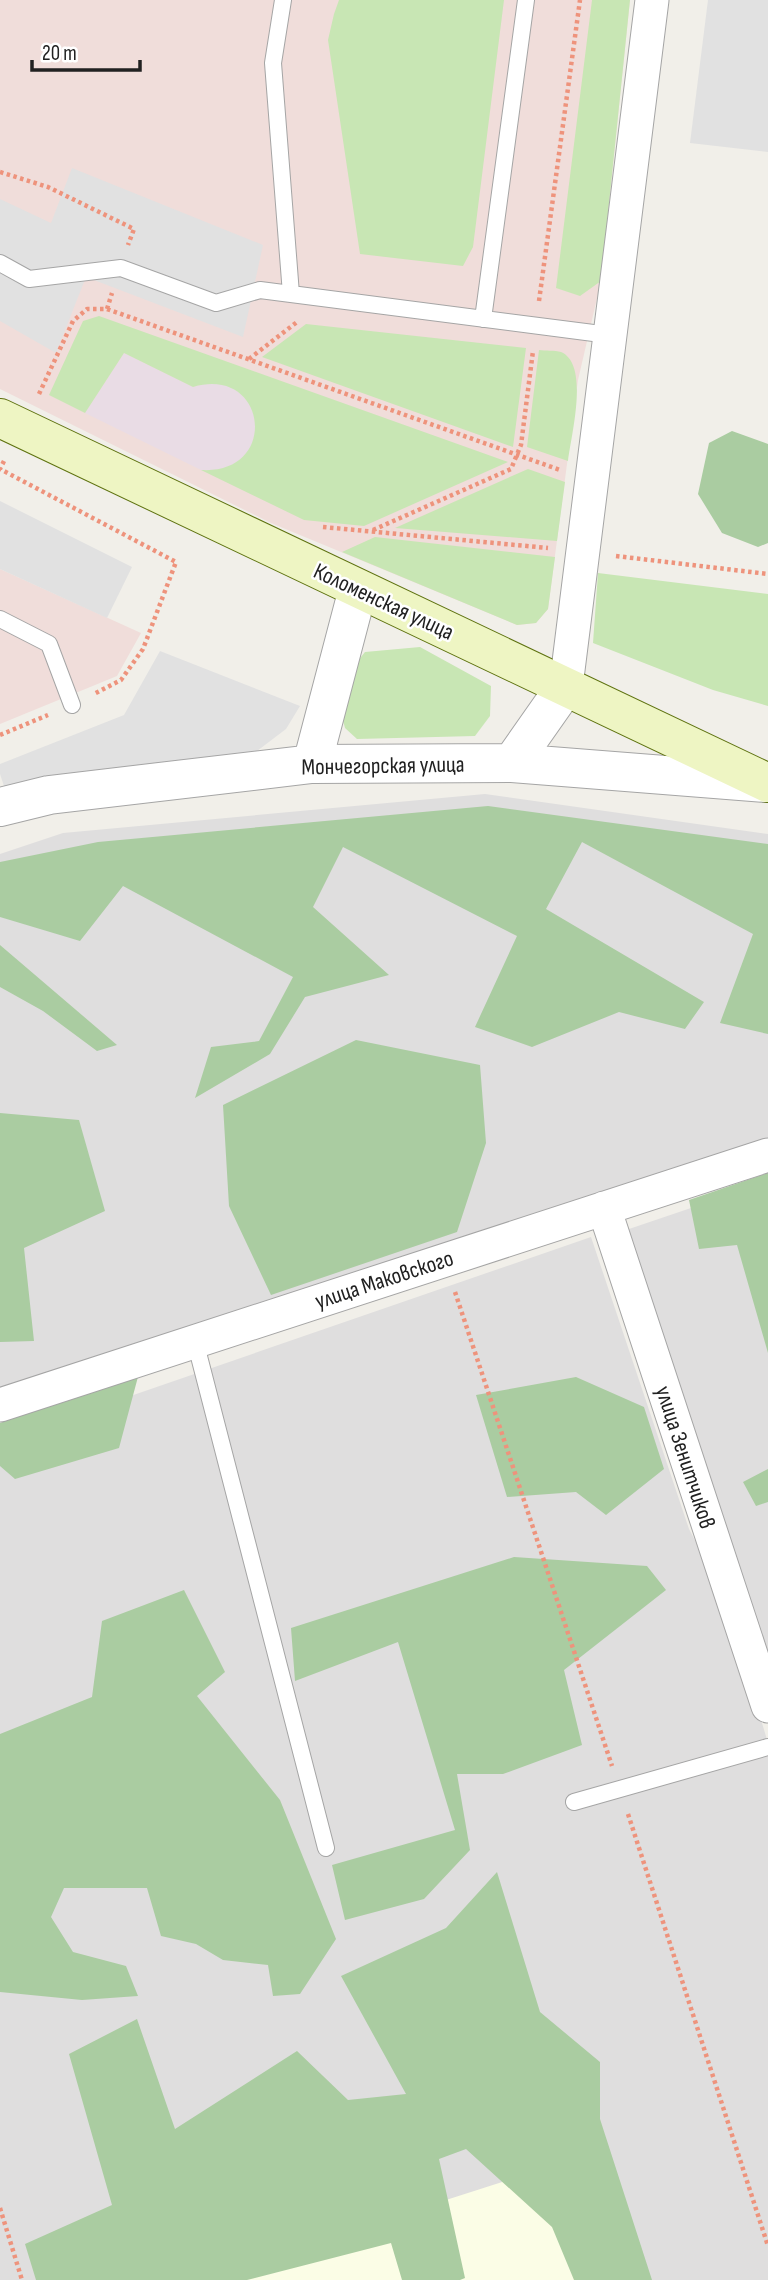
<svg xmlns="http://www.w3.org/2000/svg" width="768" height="2280" font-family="'Sofia Sans Condensed',sans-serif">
  <rect width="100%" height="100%" fill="#f1efe9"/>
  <path fill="#dfdede" d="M 485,794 L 768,834 L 768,1141 L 0,1392 L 0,854 L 63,833 Z
    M 768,1182 L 768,1660 L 700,1460 L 629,1229 Z
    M 591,1237 L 689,1529 L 711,1571 L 721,1586 L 768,1743 L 768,2280 L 0,2280 L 0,1441 Z"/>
  <path fill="#f0ddda" d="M 0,0 L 630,0 L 601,281 L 578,380 L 548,609 L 536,623 L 517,625 L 271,523 L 0,389 Z
    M 0,569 L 141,633 L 117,676 L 0,724 Z"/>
  <path fill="#e9dce5" d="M 124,353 L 193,387 L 208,383 L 223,384 L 237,390 L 248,401 L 255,415 L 256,430 L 252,445 L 244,458 L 231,467 L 217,471 L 201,470 L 85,413 Z"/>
  <path fill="#fbfde6" d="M 593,2153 L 636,2280 L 196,2280 Z"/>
  <path fill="#c8e6b4" d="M 339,0 L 504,0 L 473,247 L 463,266 L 360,254 L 328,40 L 334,14 Z
    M 592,0 L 630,0 L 601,281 L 580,296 L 556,288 Z
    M 99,316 L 508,462 L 364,526 L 304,520 L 201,470 C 280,475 268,365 193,387 L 124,353 L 85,413 L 49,395 L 83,321 Z
    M 306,324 L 526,348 L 513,447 L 262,357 Z
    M 539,350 C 545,351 555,350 561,352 C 590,364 571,436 568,461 L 527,447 Z
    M 528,469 L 565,482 L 557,541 L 395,528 Z
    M 375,537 L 555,557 L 548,609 L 536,623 L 517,625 L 342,552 Z
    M 598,573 L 768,594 L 768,706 L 713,690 L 593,643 Z
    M 420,647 L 491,686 L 490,716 L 475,736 L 357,739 L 345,728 L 341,713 L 348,673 L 365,652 Z"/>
  <path fill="#aacca1" d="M 732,431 L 768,444 L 768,543 L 758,547 L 722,533 L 698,494 L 709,443 Z
    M 488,806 L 768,844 L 768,1034 L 720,1023 L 753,934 L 582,842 L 546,909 L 704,1002 L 685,1029 L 619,1012 L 532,1047 L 475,1027 L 517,936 L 343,847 L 313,907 L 389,975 L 305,997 L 270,1054 L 195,1098 L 211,1047 L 259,1041 L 293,977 L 123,886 L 80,941 L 0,917 L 0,862 L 98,842 Z
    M 0,945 L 117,1045 L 97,1051 L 43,1011 L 0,987 Z
    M 356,1040 L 480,1065 L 486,1143 L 457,1232 L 271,1295 L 229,1206 L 223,1105 Z
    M 0,1113 L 79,1120 L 105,1211 L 24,1248 L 34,1341 L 0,1342 Z
    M 768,1173 L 768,1353 L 737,1245 L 699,1249 L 689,1200 Z
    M 139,1373 L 119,1448 L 15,1479 L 0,1466 L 0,1423 Z
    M 576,1377 L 644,1407 L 664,1469 L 606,1515 L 576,1492 L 507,1497 L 476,1395 Z
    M 768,1469 L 768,1502 L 756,1506 L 743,1482 Z
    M 514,1557 L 647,1566 L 666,1590 L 564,1670 L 582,1745 L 503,1774 L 457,1774 L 470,1850 L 424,1899 L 345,1920 L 332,1865 L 455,1830 L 398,1642 L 295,1681 L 291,1628 Z
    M 184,1590 L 225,1672 L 197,1696 L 280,1800 L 336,1939 L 300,1994 L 273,1996 L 268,1965 L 223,1960 L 196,1944 L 161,1936 L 147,1888 L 64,1888 L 51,1917 L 73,1952 L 126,1966 L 138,1996 L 82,2000 L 0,1992 L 0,1734 L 92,1697 L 102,1621 Z
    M 497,1872 L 540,2012 L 600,2062 L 600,2119 L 652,2280 L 574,2280 L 552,2227 L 466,2149 L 439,2159 L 465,2278 L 460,2280 L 402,2280 L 391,2243 L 247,2280 L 36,2280 L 25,2244 L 112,2205 L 69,2054 L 137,2019 L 175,2129 L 297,2051 L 348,2100 L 406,2094 L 341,1976 L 446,1928 Z"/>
  <path fill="#e1e1e1" d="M 708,0 L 768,0 L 768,152 L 690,143 Z
    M 72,168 L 263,245 L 243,337 L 86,277 L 56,353 L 0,321 L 0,199 L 51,223 Z
    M 0,501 L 132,567 L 107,618 L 0,569 Z
    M 160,651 L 300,706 L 286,729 L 257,751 L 204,767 L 5,789 L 0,774 L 0,764 L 124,715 Z"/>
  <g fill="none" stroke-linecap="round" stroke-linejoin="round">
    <g stroke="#a5a5a5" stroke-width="18">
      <path id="service" d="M 283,0 L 273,63 L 291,294 L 609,335
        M 0,263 L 29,279 L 121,268 L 216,303 L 260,290 L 291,294
        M 483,319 L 526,0
        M 0,619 L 49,644 L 72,705
        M 195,1341 L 326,1848
        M 574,1802 L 768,1747"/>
    </g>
    <g stroke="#a5a5a5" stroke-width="35">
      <path id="minor" d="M 566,686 L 652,0
        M 604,1208 L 768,1706
        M 0,1405 L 768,1155"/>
    </g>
    <g stroke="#a5a5a5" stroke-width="40">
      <path id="tertiary" d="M 512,763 L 566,686
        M 312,764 L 358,589
        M 0,807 L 49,795 L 312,764 L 512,763 L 766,783"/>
    </g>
    <g stroke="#5e720f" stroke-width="40">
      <path id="secondary" d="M 0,418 L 768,783"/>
    </g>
    <path stroke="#ee937c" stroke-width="4.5" stroke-dasharray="3.5 3.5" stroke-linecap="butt" d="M 0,172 L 48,187 L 134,229 L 128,245
      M 539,301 L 580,0
      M 107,309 L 112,293
      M 249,359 L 297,322
      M 39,394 L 73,321 L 87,309 L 107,309 L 560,470
      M 4,461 L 0,469 L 176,562 L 143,649 L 121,680 L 94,694
      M 323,527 L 548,548
      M 373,530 L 511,469 L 521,445 L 533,351
      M 616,556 L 768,574
      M 0,735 L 48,715
      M 455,1292 L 612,1766
      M 628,1814 L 768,2246
      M 0,2208 L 22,2280"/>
    <use href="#service" stroke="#fff" stroke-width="16"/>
    <use href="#minor" stroke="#fff" stroke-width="33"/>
    <use href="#tertiary" stroke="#fff" stroke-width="38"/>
    <use href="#secondary" stroke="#eef5c3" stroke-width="38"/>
  </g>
  <g text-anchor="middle" stroke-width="5" stroke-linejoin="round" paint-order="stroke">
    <g font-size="23" fill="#212121" stroke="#fff">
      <text transform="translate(384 601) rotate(25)" y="8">Коломенская улица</text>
      <text transform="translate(383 765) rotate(-1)" y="8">Мончегорская улица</text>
      <text transform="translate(384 1279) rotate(-18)" y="8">улица Маковского</text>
      <text transform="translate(686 1457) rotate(72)" y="8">улица Зенитчиков</text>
    </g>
  </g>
  <path d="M32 60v10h108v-10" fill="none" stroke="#212121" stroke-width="3.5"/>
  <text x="42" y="60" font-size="21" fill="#212121" stroke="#ffffff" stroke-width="5" paint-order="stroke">20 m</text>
</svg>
